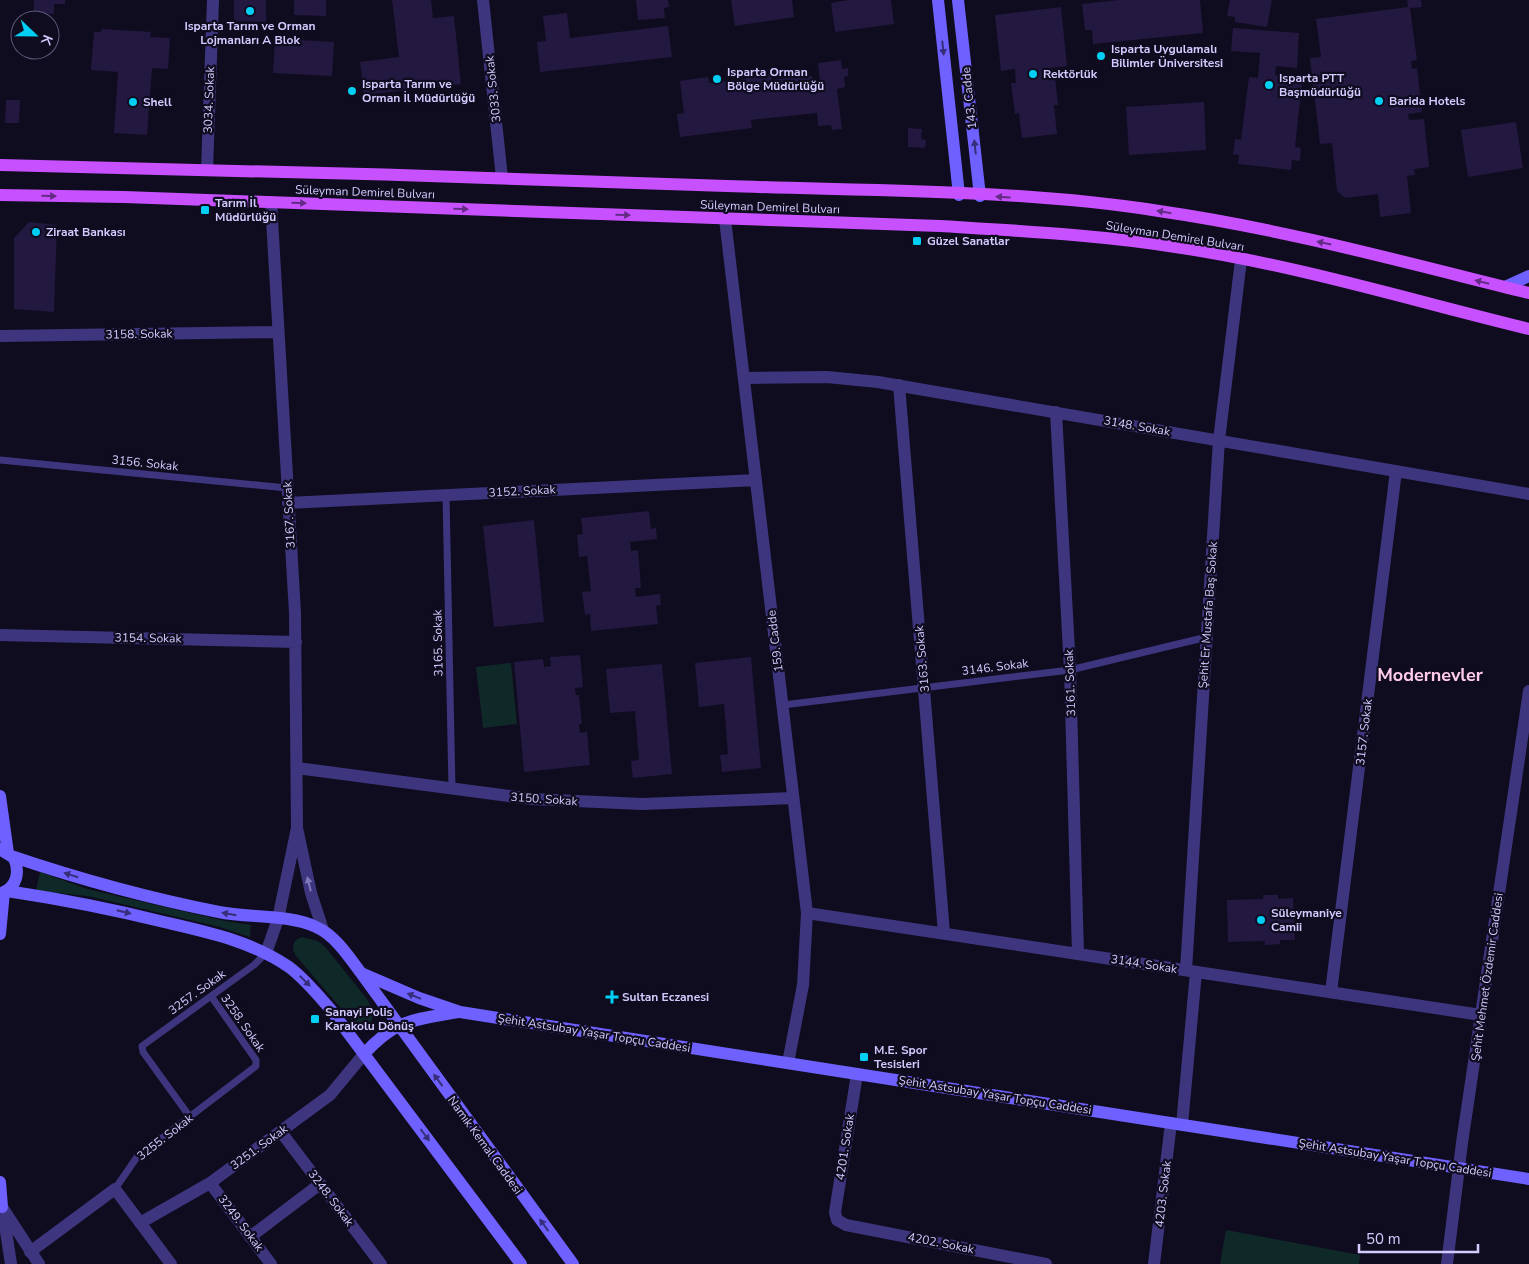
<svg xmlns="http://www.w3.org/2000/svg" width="1529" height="1264" font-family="'Nunito Sans',sans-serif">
  <rect width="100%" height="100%" fill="#100c1f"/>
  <path fill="#0f2929" d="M 511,663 L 517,724 L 483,728 L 476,667 Z
    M 40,872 L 87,889 L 225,921 L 251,925 L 250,937 L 220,927 L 88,896 L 36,891 Z
    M 302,937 L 318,941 L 326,948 L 367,999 L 374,1012 L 371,1022 L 367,1025 L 356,1024 L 351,1020 L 296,956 C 291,947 292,941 302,937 Z
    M 1226,1230 L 1360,1255 L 1359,1264 L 1220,1264 Z"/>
  <path fill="#221840" d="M 34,0 L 65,0 L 65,4 L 54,4 L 54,14 L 34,13 Z
    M 234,0 L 266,0 L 266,22 L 234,21 Z
    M 294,0 L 326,0 L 326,16 L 294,15 Z
    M 392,0 L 431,0 L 433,18 L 454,16 L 461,84 L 364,95 L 360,62 L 399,57 Z
    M 636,0 L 668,0 L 669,7 L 664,8 L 665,18 L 638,20 Z
    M 731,0 L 792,0 L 794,17 L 735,26 Z
    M 848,0 L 891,0 L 894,24 L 835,32 L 831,3 Z
    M 1119,0 L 1200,0 L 1203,33 L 1093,44 L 1092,30 L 1085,30 L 1082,4 Z
    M 1230,0 L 1272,0 L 1267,27 L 1235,22 L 1235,17 L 1227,16 Z
    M 1407,0 L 1421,0 L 1422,7 L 1410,8 L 1417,60 L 1411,61 L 1412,69 L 1417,68 L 1422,112 L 1408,114 L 1409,120 L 1424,119 L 1429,167 L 1414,169 L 1415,175 L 1407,176 L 1411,213 L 1380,217 L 1378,194 L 1345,198 L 1337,191 L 1332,143 L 1320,144 L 1310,58 L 1321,57 L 1316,19 L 1408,7 Z
    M 1061,7 L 1067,66 L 1050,68 L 1051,78 L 1055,78 L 1058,105 L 1054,105 L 1057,134 L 1022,138 L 1019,113 L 1015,114 L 1011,83 L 1016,83 L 1015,69 L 1001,71 L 995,15 Z
    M 567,13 L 570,38 L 668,26 L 672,57 L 540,72 L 537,42 L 546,41 L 543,16 Z
    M 1233,28 L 1299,33 L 1297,68 L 1276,66 L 1275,75 L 1283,76 L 1283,81 L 1302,83 L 1295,147 L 1301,148 L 1300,161 L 1292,160 L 1291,170 L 1238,164 L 1239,155 L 1233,154 L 1235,139 L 1241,140 L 1249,77 L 1258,78 L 1260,53 L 1231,51 Z
    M 102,29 L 151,32 L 150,37 L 170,38 L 168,69 L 152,68 L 147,135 L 114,133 L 118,72 L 91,70 L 94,32 L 101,32 Z
    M 286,36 L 299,36 L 299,40 L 334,42 L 332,76 L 273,73 L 275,40 L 286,40 Z
    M 841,60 L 842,69 L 848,68 L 848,76 L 844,77 L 845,87 L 837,89 L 842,129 L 832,130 L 831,125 L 818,126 L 817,113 L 751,120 L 752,128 L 680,137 L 677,114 L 684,113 L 680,81 L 708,77 L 709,83 L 746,79 L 745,74 L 771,70 L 772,80 L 786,78 L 786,73 L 795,72 L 796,78 L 812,76 L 813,82 L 820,81 L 818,63 Z
    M 6,100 L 20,100 L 19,123 L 5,123 Z
    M 1204,102 L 1206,150 L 1129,155 L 1126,107 Z
    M 1516,122 L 1523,168 L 1468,177 L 1461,130 Z
    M 908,128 L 922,129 L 921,139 L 926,140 L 925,148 L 908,147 Z
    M 29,222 L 57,225 L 54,312 L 14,309 L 14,238 Z
    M 649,511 L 651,529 L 656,528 L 657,539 L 630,542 L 631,551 L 638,550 L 641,588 L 635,588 L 636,597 L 660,594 L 661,605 L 656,606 L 658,624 L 591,631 L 590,614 L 585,615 L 582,592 L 591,591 L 587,556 L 579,557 L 577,535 L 583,534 L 581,518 Z
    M 534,520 L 544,622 L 494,627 L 483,526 Z
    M 580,655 L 583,687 L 575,688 L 576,695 L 579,695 L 582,724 L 579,724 L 580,733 L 587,732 L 590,765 L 524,772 L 514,662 L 543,659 L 544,667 L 551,666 L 550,657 Z
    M 751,657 L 761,768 L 722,772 L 720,755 L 728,754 L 724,704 L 699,707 L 695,663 Z
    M 662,664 L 672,774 L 633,778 L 631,761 L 639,760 L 635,711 L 610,713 L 606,669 Z
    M 1263,895 L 1278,895 L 1278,899 L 1293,898 L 1295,940 L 1280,940 L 1280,944 L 1265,945 L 1265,941 L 1228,942 L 1227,900 L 1263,899 Z"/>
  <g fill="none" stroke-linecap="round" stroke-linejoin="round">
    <path stroke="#3d367f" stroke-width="7" d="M 0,460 L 287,488
      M 446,495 L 452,789
      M 783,705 L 1070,670 L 1207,637
      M 190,1117 L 143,1052 L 142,1046 L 254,965 L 266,953
      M 115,1189 L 137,1157 L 256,1066 L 256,1060 L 211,996"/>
    <path stroke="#3d367f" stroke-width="12" d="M 483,0 L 502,178
      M 207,170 L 213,0
      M 271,202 L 295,613 L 297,828
      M 725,219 L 807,913 L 803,985 L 788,1063
      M 0,336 L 278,332
      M 744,378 L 827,377 L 878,382 L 1529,494
      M 899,385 L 944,933
      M 1056,412 L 1070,670 L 1078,954
      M 288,503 L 756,480
      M 0,635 L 296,642
      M 297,768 L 532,799 L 642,804 L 793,798
      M 807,913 L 1481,1015
      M 266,953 L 278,919 L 297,828 L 311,893 L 323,930
      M 1186,970 L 1219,440 L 1241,260
      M 1331,992 L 1396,471
      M 857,1074 L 835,1212 L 837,1220 L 846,1225 L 1046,1264
      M 1182,1125 L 1196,972
      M 281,1132 L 381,1264
      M 210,1183 L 271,1264
      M 2,1207 L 39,1264
      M 3,1212 L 11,1264
      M 140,1223 L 210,1183 L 330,1095 L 364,1054
      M 250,1237 L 320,1184
      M 30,1252 L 115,1189 L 171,1264
      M 1154,1264 L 1171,1123
      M 1447,1264 L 1462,1143 L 1529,691"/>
    <path stroke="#6e61ff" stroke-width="12" d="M 938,0 L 959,195
      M 958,0 L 980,196
      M 1505,287 L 1529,276
      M 0,796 L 8,853
      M 0,849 L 14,858 C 20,872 17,887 2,893
      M 11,856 C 79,879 148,898 219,912 C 248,918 290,914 316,927 C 335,935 349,957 361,973 L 573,1264
      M 7,891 C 60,899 112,909 164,922 C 207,932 251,941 289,967 C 305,979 318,995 331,1010 L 521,1264
      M 0,934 L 4,892
      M 361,973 L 419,998 L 460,1012 L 1529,1179
      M 364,1054 C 396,1019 413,1020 458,1012
      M 0,1182 L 2,1207"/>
    <path stroke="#c851ff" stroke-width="12" d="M 0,165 C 242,170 485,177 727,186 C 870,191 1018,189 1159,211 C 1284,229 1407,263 1529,293
      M 0,195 L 124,197 L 940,226 C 1021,231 1102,235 1182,248 C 1299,266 1414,301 1529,329"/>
  </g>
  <defs><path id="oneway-solid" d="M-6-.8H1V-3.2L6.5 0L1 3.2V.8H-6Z" transform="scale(1.25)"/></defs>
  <g fill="#362e79">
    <use href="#oneway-solid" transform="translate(943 48) rotate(84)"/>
    <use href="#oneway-solid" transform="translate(975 147) rotate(-96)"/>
    <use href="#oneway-solid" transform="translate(71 875) rotate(-163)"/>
    <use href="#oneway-solid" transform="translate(124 912) rotate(13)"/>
    <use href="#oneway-solid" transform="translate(229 914) rotate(-170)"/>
    <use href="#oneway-solid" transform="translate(305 981) rotate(45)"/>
    <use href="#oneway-solid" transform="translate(414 996) rotate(-158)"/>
    <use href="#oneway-solid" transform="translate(438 1080) rotate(-126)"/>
    <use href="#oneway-solid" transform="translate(425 1135) rotate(53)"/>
    <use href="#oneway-solid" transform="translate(544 1225) rotate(-126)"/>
  </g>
  <g fill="#632b84">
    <use href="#oneway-solid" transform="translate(49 196) rotate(1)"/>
    <use href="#oneway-solid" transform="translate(1003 197) rotate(-177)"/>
    <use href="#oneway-solid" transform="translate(299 203) rotate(2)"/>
    <use href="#oneway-solid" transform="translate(461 209) rotate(2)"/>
    <use href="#oneway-solid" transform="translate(1164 212) rotate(-170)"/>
    <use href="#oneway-solid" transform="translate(623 215) rotate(2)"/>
    <use href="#oneway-solid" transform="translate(1324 243) rotate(-168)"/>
    <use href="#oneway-solid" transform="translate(1482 282) rotate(-166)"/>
  </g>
  <use fill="#8079b9" href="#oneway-solid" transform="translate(309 884) rotate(-104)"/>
  <g fill="#00cff5" stroke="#100c1f" stroke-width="2">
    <circle cx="250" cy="11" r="5"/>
    <circle cx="1101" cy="56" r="5"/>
    <circle cx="1033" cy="74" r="5"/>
    <circle cx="717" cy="79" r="5"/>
    <circle cx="1269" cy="85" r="5"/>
    <circle cx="352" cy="91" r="5"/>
    <circle cx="1379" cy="101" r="5"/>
    <circle cx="133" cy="102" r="5"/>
    <rect x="200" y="205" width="10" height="10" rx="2.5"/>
    <circle cx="36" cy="232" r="5"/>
    <rect x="912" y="236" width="10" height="10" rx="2.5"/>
    <circle cx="1261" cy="920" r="5"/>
    <path d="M609.5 989.5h5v5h5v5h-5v5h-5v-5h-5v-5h5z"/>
    <rect x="310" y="1014" width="10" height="10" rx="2.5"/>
    <rect x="859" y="1052" width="10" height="10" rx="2.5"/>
  </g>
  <g text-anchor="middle" stroke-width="4.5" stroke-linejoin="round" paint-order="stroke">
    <g font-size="12" font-weight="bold" fill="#d3caff" stroke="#100c1f" text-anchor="start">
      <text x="250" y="30" text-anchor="middle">Isparta Tarım ve Orman<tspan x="250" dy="14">Lojmanları A Blok</tspan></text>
      <text x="1111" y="53">Isparta Uygulamalı<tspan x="1111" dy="14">Bilimler Üniversitesi</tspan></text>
      <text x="727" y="76">Isparta Orman<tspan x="727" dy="14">Bölge Müdürlüğü</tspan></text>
      <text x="1043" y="78">Rektörlük</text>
      <text x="1279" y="82">Isparta PTT<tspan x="1279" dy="14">Başmüdürlüğü</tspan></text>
      <text x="362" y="88">Isparta Tarım ve<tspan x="362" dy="14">Orman İl Müdürlüğü</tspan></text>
      <text x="1389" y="105">Barida Hotels</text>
      <text x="143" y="106">Shell</text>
      <text x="215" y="207">Tarım İl<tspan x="215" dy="14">Müdürlüğü</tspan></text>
      <text x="46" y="236">Ziraat Bankası</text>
      <text x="927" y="245">Güzel Sanatlar</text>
      <text x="1271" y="917">Süleymaniye<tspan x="1271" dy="14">Camii</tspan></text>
      <text x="622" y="1001">Sultan Eczanesi</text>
      <text x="325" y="1016">Sanayi Polis<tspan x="325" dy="14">Karakolu Dönüş</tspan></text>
      <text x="874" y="1054">M.E. Spor<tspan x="874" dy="14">Tesisleri</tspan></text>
    </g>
    <g font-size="12" fill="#d3caff" stroke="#100c1f">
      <text transform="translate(493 89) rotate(-96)" y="4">3033. Sokak</text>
      <text transform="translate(969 98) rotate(-96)" y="4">143. Cadde</text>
      <text transform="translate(209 100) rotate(-88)" y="4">3034. Sokak</text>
      <text transform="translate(365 192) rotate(2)" y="4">Süleyman Demirel Bulvarı</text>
      <text transform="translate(770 207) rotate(2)" y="4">Süleyman Demirel Bulvarı</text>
      <text transform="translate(1175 236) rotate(9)" y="4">Süleyman Demirel Bulvarı</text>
      <text transform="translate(139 334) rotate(-1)" y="4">3158. Sokak</text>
      <text transform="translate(1137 426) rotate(10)" y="4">3148. Sokak</text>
      <text transform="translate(145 463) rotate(6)" y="4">3156. Sokak</text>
      <text transform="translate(522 491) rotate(-3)" y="4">3152. Sokak</text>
      <text transform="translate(289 515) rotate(-93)" y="4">3167. Sokak</text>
      <text transform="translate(1208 615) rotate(-86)" y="4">Şehit Er Mustafa Baş Sokak</text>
      <text transform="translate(148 638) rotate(1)" y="4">3154. Sokak</text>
      <text transform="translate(775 641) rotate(-97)" y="4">159. Cadde</text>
      <text transform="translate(438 643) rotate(-91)" y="4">3165. Sokak</text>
      <text transform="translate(922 659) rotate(-95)" y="4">3163. Sokak</text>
      <text transform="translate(995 667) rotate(-7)" y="4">3146. Sokak</text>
      <text transform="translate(1070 683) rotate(-92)" y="4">3161. Sokak</text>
      <text transform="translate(1364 732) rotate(-83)" y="4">3157. Sokak</text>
      <text transform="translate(544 799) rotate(4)" y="4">3150. Sokak</text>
      <text transform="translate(1144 964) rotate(9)" y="4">3144. Sokak</text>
      <text transform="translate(1487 977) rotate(-82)" y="4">Şehit Mehmet Özdemir Caddesi</text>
      <text transform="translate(197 992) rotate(-36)" y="4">3257. Sokak</text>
      <text transform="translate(243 1023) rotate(55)" y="4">3258. Sokak</text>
      <text transform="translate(594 1033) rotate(9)" y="4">Şehit Astsubay Yaşar Topçu Caddesi</text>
      <text transform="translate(995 1095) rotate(9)" y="4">Şehit Astsubay Yaşar Topçu Caddesi</text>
      <text transform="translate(165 1137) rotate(-38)" y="4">3255. Sokak</text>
      <text transform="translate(485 1145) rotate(54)" y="4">Namık Kemal Caddesi</text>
      <text transform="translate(259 1147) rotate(-36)" y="4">3251. Sokak</text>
      <text transform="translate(845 1147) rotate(-81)" y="4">4201. Sokak</text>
      <text transform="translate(1395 1158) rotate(9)" y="4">Şehit Astsubay Yaşar Topçu Caddesi</text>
      <text transform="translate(1163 1194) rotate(-83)" y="4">4203. Sokak</text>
      <text transform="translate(331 1198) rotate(53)" y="4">3248. Sokak</text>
      <text transform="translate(241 1223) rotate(53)" y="4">3249. Sokak</text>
      <text transform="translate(941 1243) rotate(11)" y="4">4202. Sokak</text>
    </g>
    <g font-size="18" font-weight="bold" fill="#ffccea" stroke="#100c1f">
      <text x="1430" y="681">Modernevler</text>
    </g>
  </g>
  <g transform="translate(35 35) rotate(112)"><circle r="24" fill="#100c1f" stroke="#5e5879"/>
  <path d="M0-4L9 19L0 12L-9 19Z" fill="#00cff5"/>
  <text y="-8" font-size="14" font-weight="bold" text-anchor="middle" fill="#d3caff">K</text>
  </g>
  <path d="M1359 1244v8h119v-8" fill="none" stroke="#d3caff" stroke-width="2.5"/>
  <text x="1366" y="1244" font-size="15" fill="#d3caff" stroke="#100c1f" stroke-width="4" paint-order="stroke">50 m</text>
</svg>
